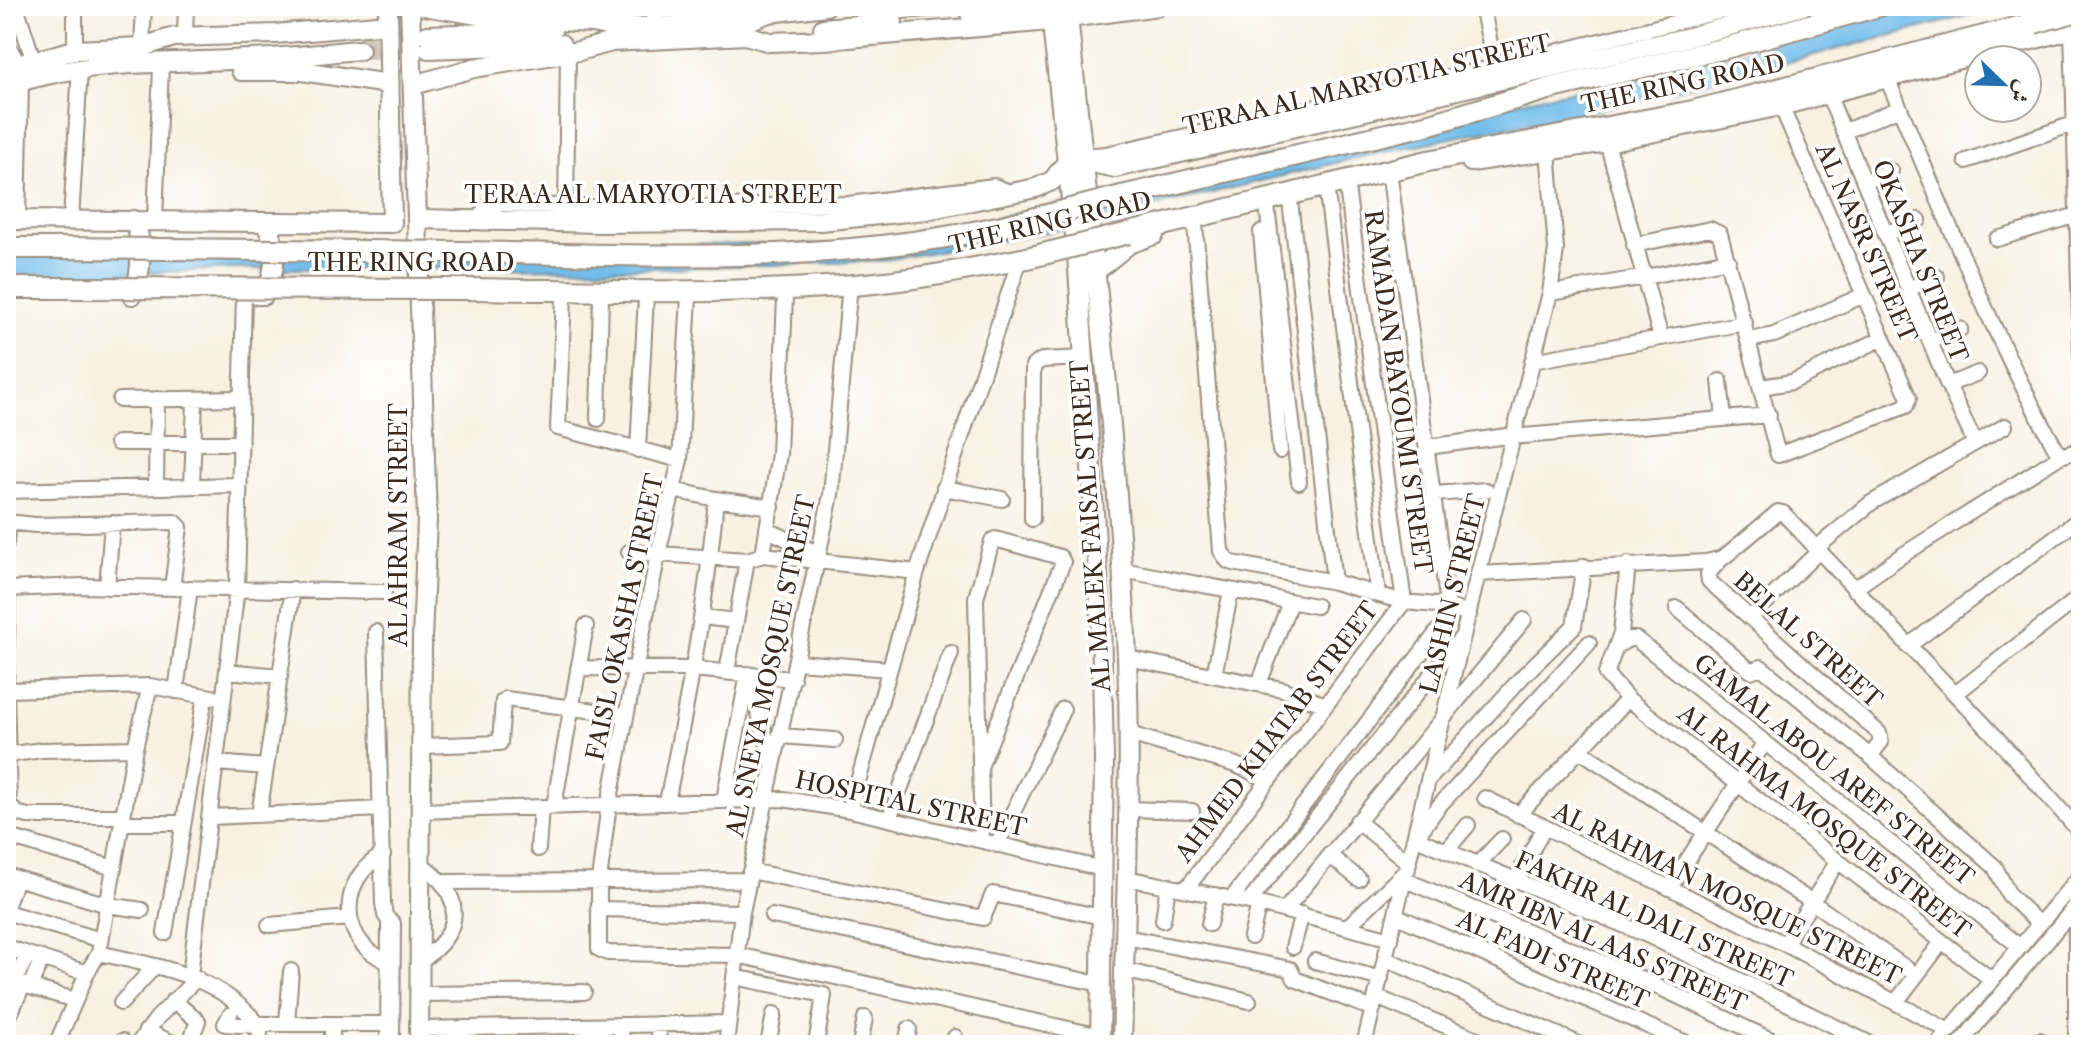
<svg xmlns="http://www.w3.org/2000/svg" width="2087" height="1051" font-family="'Libre Caslon Text',Amiri,serif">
  <rect width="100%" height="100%" fill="#fff"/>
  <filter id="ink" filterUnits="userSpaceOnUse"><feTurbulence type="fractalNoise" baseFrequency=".0125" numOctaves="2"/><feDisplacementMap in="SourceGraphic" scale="16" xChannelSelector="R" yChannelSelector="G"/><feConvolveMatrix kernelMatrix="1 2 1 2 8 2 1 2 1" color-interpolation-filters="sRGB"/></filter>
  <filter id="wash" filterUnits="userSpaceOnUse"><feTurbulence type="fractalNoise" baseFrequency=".006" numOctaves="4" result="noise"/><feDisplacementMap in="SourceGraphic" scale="32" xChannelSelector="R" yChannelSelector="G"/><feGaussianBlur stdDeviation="1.8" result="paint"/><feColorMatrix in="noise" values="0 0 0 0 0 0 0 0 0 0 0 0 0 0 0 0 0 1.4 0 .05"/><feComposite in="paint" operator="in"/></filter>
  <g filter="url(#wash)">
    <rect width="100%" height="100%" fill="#f8f1e2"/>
    <path fill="#72bdeb" stroke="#567484" stroke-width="2" d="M 1902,6 L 2007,6 L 1582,114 L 1470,134 L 1352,159 L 1050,232 L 879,261 L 673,268 L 236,269 L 6,279 L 6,247 L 883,244 L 1454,114 L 1677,70 Z"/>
  </g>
  <g filter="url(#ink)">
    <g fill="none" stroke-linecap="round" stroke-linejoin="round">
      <path stroke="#d2c9bb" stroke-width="18" stroke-dasharray="18 9" stroke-linecap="butt" d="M 1011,10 L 1051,6
        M 359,37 L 424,35
        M 360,50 L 425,49"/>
      <g stroke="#9a8e80" stroke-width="18">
        <path id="minor" d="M 16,6 L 33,59
          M 1482,6 L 1495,67
          M 2069,20 L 2072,29 L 2081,355
          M 739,23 L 739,6
          M 686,24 L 687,6
          M 654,26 L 655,6
          M 616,28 L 617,6
          M 185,37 L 186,6
          M 6,42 L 18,63
          M 142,47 L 144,6
          M 75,50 L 75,6
          M 1887,78 C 1941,204 1992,337 2060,456
          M 1828,94 L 1948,385 L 1975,443
          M 1843,132 L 1900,108
          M 1607,142 L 1661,338
          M 1083,156 L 1106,154 L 1495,67 L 1742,6
          M 1966,161 L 2073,124
          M 1390,178 L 1448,606
          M 1864,182 L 1891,171
          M 1327,193 L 1378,595
          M 1290,201 L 1334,582
          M 1267,206 L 1299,482
          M 566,213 L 568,53
          M 18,220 L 21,80
          M 71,220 L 80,68
          M 155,220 L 161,66
          M 478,220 L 486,208 L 500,204 L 640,209 L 849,204 L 994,186 L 1012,193
          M 1195,224 L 1221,551 L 1228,561 L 1233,563 L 1334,582 L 1404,602 L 1448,606 L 1469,615
          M 1261,232 L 1280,451
          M 1885,234 L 1919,220
          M 1997,239 L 2077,215
          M 1634,245 L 1710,229 L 1720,234 L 1778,455 L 1906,406 L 1909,398 L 1781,106
          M 1908,289 L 1937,277
          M 1550,293 L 1645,277 L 1728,260
          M 689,296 L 680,460 L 658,554 L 609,804 L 599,880 L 599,949 L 608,953 L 737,955 L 1100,1036
          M 564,297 L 558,428 L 680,460
          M 1749,340 L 1774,335 L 1864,295
          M 1930,341 L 1960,329
          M 1532,361 L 1745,323
          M 1720,381 L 1724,419
          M 1948,385 L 1978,373
          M 1761,387 L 1792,382 L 1883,338
          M 120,400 L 242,398
          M 598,419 L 601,296
          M 1512,437 L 1769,415
          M 117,443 L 241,443
          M 1428,447 L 1514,435
          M 638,450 L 646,296
          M 192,486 L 195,399
          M 156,487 L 157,399
          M 944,488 L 1002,499
          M 673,490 L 716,499 L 772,507
          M 6,491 L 239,485
          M 1435,494 L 1486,490
          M 1032,519 L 1033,366 L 1042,360 L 1084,358
          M 6,522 L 36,525 L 175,522 L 180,527 L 172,588
          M 768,530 L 819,554
          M 6,543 L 8,522
          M 1815,549 L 1871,503 L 2005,426
          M 629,552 L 747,560 L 763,555 L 917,572
          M 763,555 L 779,454 L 785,296
          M 1722,558 L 1708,574 L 1709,581 L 1879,733 L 1881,742 L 1870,756 L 1995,867 L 2009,895 L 2039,924
          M 1628,564 L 1621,633 L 1606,674 L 1628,699 L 1992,980
          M 1122,570 L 1316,606
          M 1478,574 L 1706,562 L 1723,558 L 1778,512 L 1783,513 L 1995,736 L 2081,833
          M 107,587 L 112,523
          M 6,589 L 82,586 L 384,592
          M 8,589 L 6,690 L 9,804 L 16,813 L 28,816 L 123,816
          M 1854,589 L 1901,556 L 2060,456 L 2081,450
          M 1677,608 L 1751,671 L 1761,667 L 1870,756
          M 702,617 L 736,621
          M 1750,618 L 1818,552
          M 376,632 L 383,904 L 385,915 L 391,924
          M 1589,643 L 1438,807 L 1416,838 L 1647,935 L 1873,1045
          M 1618,645 L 1629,639 L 1636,639 L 2020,947
          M 1908,646 L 2081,518
          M 1127,658 L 1282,689 L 1326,705
          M 797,662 L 889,669
          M 578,668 L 693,669 L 793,679
          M 227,671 L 280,676
          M 727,672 L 747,560
          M 1214,675 L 1231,591
          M 749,679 L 773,763
          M 1259,684 L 1290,602
          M 6,690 L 150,686 L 212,697
          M 176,691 L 190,588
          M 1955,694 L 2081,596
          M 1129,734 L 1236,765 L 1269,780
          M 781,736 L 835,740
          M 421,746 L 500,743 L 503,701 L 506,699 L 625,715
          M 1579,750 L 1812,902 L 1916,975
          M 6,755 L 42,750 L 135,748
          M 217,763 L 266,767
          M 980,767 L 1063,562 L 1060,557 L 995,539 L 992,541 L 976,598 L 982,841
          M 1432,776 L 1524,675 L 1574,626 L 1584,566
          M 1485,798 L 1785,944 L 1949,1031
          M 724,800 L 748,674
          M 667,802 C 687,702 707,602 716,499
          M 554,806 L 586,626
          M 1128,809 L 1192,811
          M 850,810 L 917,572 L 1017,268
          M 420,811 L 783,799 L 850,810 L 1103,869
          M 259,815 L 293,589
          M 1518,815 L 1628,699
          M 211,817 L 381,809
          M 889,819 L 951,653
          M 1357,821 L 1409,863
          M 122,823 L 182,823
          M 6,836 L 114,868
          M 997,845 L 1063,709
          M 538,849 L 541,807
          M 1446,851 L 1468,825
          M 383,855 C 348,873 338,918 365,947 C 373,955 383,959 392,965
          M 1329,855 L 1359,879
          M 1477,865 L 1502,839
          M 750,871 L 983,918 L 993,894 L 1102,917
          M 6,875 L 108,905 L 142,910
          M 1126,878 L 1259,904 L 1391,939
          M 1405,880 L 1635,976 L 1782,1045
          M 1515,881 L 1544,828
          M 443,882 L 749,880
          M 1669,888 L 1765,742
          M 1186,889 L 1404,602 L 1347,188
          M 1232,898 L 1455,609
          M 1249,902 L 1462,637
          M 2076,902 L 2076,1045
          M 6,908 L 16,878
          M 598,909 L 742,912
          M 1285,910 L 1524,620
          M 6,912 L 101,940
          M 772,916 L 1101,984
          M 1397,916 L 1691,1045
          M 1163,920 L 1168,885
          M 1209,924 L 1216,895
          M 269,925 L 350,918
          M 1348,926 L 1408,869
          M 165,933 L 205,696
          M 1125,937 L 1290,969 L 1295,979 L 1373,1009
          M 1251,937 L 1259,904
          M 1785,944 L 1838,861
          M 6,947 L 87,973
          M 1293,947 L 1302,914
          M 99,953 C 158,967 216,974 258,1024 L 391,1024
          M 1386,959 L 1581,1045
          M 1315,961 L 1381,979
          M 418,962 C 465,933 466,894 419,863
          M 1124,970 L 1249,1001
          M 190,975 L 237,588 L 244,295
          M 734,977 L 824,995 L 816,1045
          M 6,980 L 75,1000
          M 14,983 L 28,954
          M 30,987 L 42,958
          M 419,994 L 584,992
          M 1376,997 L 1492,1045
          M 173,1000 L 198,1021 L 193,1034
          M 1896,1002 L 1942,942
          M 121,1003 L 155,966
          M 11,1012 L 23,985
          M 230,1015 L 225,1024 L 259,1026
          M 287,1023 L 291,971
          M 258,1024 L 260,1033 L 259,1045
          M 658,1024 L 659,1045
          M 621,1025 L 622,1045
          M 419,1029 L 729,1023
          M 146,1031 L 177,1045
          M 6,1041 L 19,1045
          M 56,1045 L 87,973 L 99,953 L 135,748 L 150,686
          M 97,1045 L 102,1045
          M 119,1045 L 122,1041
          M 137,1045 L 157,1018 L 197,978
          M 243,1045 L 244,1040
          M 332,1045 L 332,1024
          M 726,1045 L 742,912 L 831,495 L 849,295
          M 768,1045 L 774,1014
          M 860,1045 L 865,1018
          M 906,1045 L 909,1029
          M 954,1045 L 955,1037
          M 1364,1045 L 1478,574 L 1550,293 L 1556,249 L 1548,150
          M 1937,1045 L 2081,875
          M 1959,1045 L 2081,900
          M 2036,1045 L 2040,1040"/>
      </g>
      <g stroke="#9a8e80" stroke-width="22">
        <path id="major" d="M 410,6 L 427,519 L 422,639 L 419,1045
          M 424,6 L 490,17 L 592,23 L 616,28 L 745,22 L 769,13 L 826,6
          M 1050,6 L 1077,254 L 1101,619 L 1104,761 L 1100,1045
          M 1067,6 C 1089,223 1118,440 1127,657 C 1132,786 1125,916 1122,1045
          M 871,12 L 936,6
          M 970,14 L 1011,10
          M 1069,18 L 1158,6
          M 823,28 L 893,22
          M 427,35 L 552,31
          M 428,49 L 561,44
          M 6,68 L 75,50 L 142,47 L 174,37 L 275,34 L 388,24
          M 241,71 L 302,71 L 388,84
          M 413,85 L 474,68 L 579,51 L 612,42 L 745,35 L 770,42 L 825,40 L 1052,21
          M 6,86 C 85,59 167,64 249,59 C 286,58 323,53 360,50
          M 1083,156 L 1096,164 L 1115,168 L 1689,37 L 1803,6
          M 1471,162 L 1607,142 L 1781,106 L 2081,27
          M 419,219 L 600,223 L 821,221 L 927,210 L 1036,188 L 1052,181 L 1066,163
          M 6,220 L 392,223 L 388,6
          M 1096,271 L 1129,244 L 1154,235
          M 132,295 C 142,278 144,238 133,220
          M 257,295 L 264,295 C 277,271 278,247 265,222
          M 390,1045 L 391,924"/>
      </g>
      <g stroke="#9a8e80" stroke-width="24">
        <path id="highway" d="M 1122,196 L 1430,124 L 1552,88 L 1722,49 L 1879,6
          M 1129,233 L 1428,161 L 1693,111 L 2034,23
          M 6,248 L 60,248
          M 464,252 C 654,255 843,267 1028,220
          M 6,288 L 57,288
          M 463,289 C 589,290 715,295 841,286 C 903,282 966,270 1027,258"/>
      </g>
      <use href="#minor" stroke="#fff" stroke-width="14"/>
      <use href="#major" stroke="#fff" stroke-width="18"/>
      <use href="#highway" stroke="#fff" stroke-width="20"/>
      <g stroke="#9a8e80" stroke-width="24" stroke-linecap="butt">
        <path id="highway-bridge" d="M 2034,23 L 2081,10
          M 1028,220 L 1122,196
          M 60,248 L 464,252
          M 1027,258 L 1129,233
          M 57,288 L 463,289"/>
      </g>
      <use href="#highway-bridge" stroke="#fff" stroke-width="20"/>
    </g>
  </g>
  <g text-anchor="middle" stroke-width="7" stroke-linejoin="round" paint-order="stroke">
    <g font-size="24" fill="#3b2a1e" stroke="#fff">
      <text transform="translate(1683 84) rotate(-12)" y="8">THE RING ROAD</text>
      <text transform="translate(1367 85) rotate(-13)" y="8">TERAA AL MARYOTIA STREET</text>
      <text x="653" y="203">TERAA AL MARYOTIA STREET</text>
      <text transform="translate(1050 223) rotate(-13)" y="8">THE RING ROAD</text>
      <text transform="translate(1866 243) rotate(66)" y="8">AL NASR STREET</text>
      <text transform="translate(1920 261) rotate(68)" y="8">OKASHA STREET</text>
      <text x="411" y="271">THE RING ROAD</text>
      <text transform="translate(1398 392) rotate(82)" y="8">RAMADAN BAYOUMI STREET</text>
      <text transform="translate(399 525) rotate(-90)" y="8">AL AHRAM STREET</text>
      <text transform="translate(1091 526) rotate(-94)" y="8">AL MALEK FAISAL STREET</text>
      <text transform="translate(1453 594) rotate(-76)" y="8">LASHIN STREET</text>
      <text transform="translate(625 617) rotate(-78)" y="8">FAISL OKASHA STREET</text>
      <text transform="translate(1808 640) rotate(42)" y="8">BELAL STREET</text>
      <text transform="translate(771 666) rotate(-78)" y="8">AL SNEYA MOSQUE STREET</text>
      <text transform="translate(1277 732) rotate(-53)" y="8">AHMED KHATAB STREET</text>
      <text transform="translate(1834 770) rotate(39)" y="8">GAMAL ABOU AREF STREET</text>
      <text transform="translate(911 804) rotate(12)" y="8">HOSPITAL STREET</text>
      <text transform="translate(1824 822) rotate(38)" y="8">AL RAHMA MOSQUE STREET</text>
      <text transform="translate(1727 894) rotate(26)" y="8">AL RAHMAN MOSQUE STREET</text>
      <text transform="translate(1654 920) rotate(24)" y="8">FAKHR AL DALI STREET</text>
      <text transform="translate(1603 942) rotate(24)" y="8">AMR IBN AL AAS STREET</text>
      <text transform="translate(1553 960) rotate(24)" y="8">AL FADI STREET</text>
    </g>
  </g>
  <rect width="2087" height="1051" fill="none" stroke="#fff" stroke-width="32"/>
  <g transform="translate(2003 84) rotate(113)"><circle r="38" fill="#ffffff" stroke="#b1aaa5" stroke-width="2"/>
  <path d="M0-6L14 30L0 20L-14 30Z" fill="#1f6fb2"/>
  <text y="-12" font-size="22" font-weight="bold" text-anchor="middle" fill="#3b2a1e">ش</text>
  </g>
</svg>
